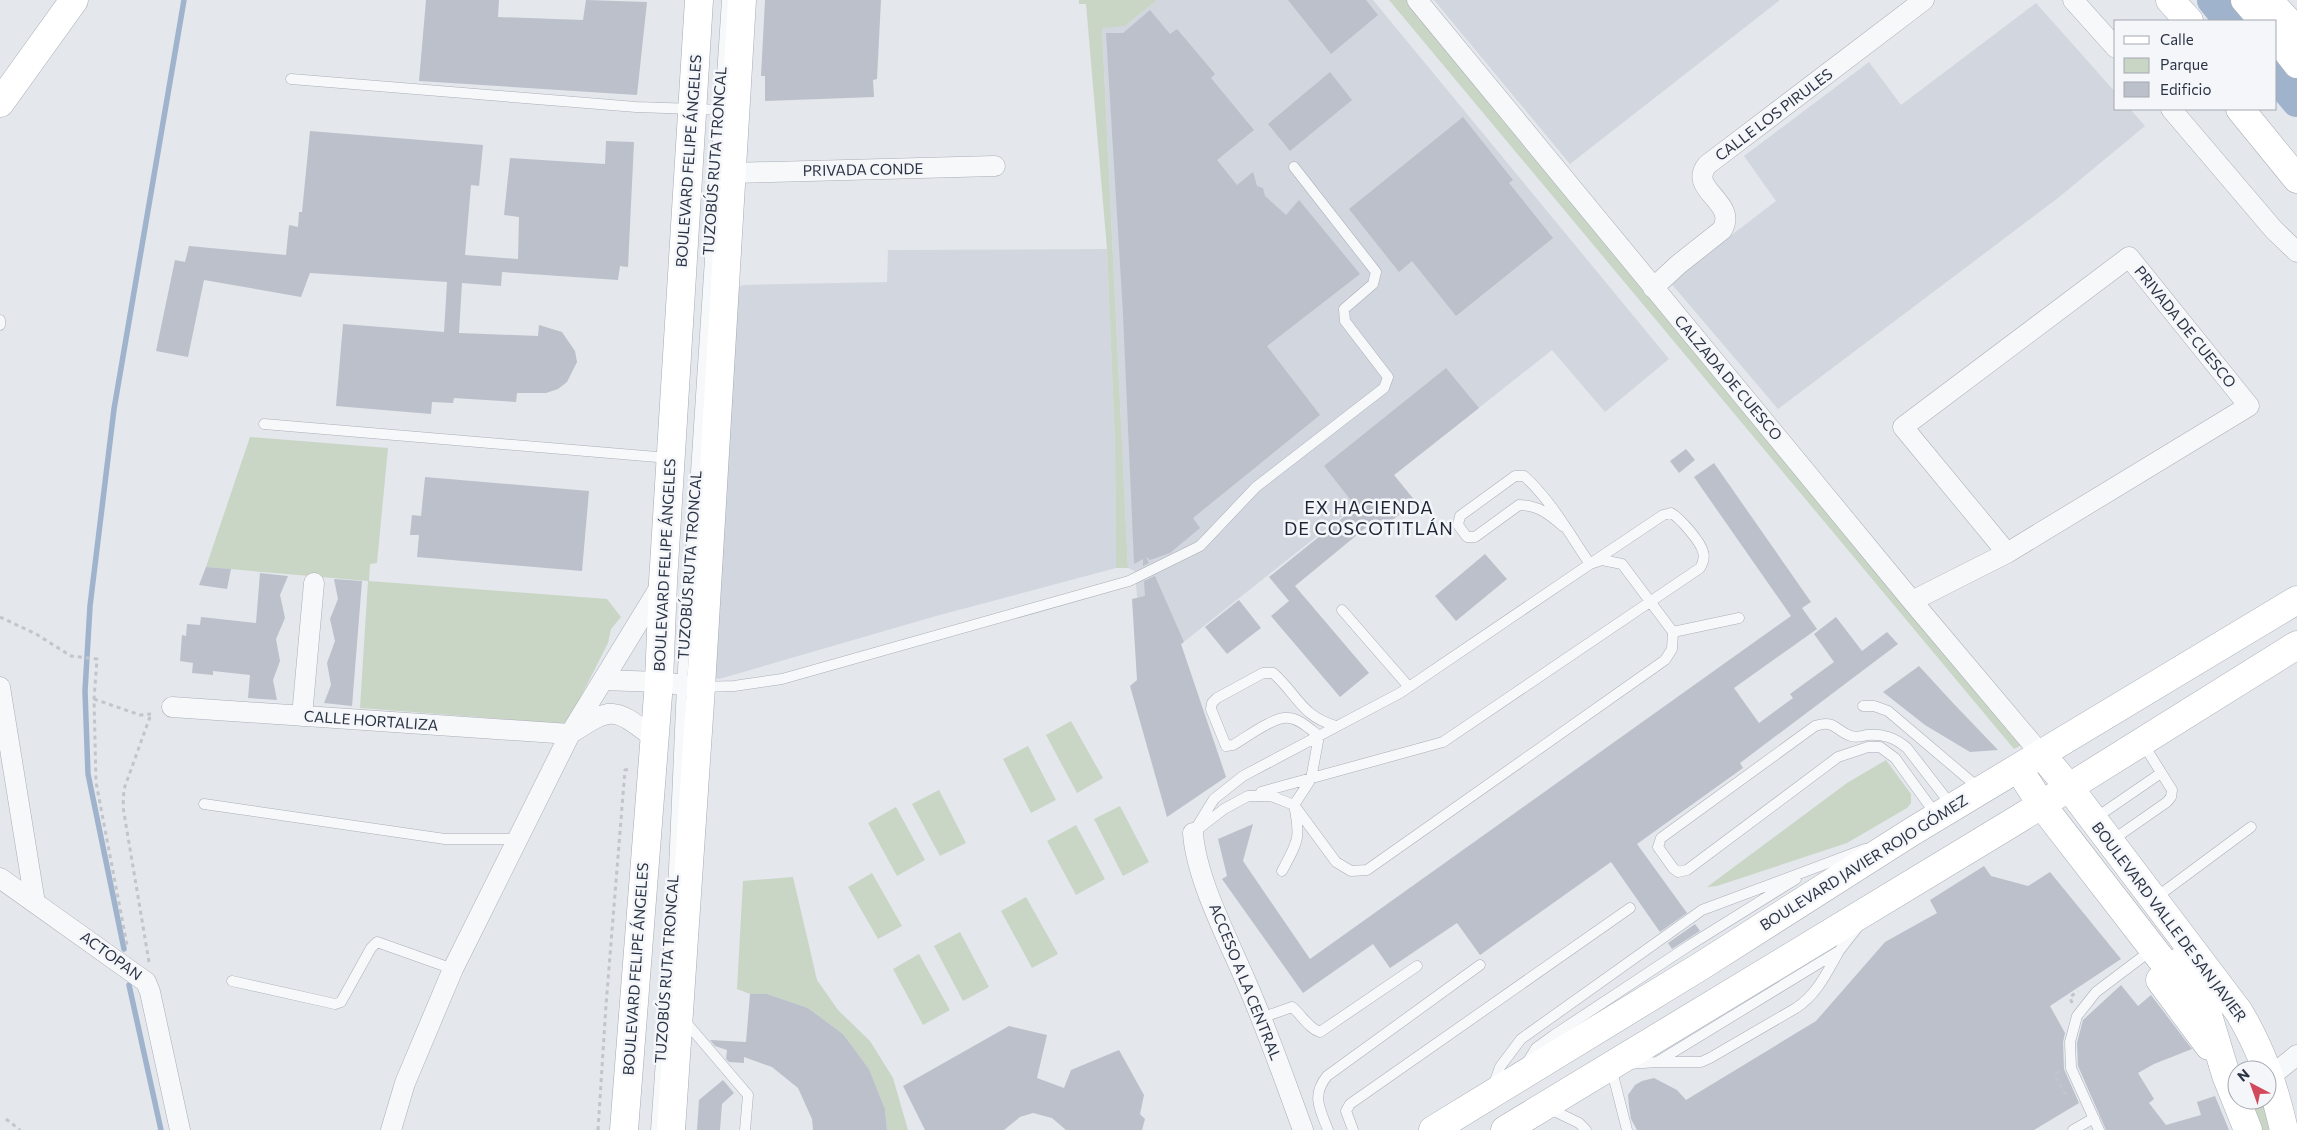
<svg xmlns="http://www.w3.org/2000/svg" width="2297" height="1130" font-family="Commissioner,sans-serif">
  <rect width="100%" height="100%" fill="#e4e7ec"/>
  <path fill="#d2d6de" d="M 1157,0 L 1373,0 L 1669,359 L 1605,412 L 1552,350 L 1137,679 L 1137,597 L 1135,571 L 1128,568 L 1102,27 L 1125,26 Z
    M 1434,0 L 1780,0 L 1570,164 Z
    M 2036,3 L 2116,93 L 2116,109 L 2130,109 L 2145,126 L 2058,198 L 1778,409 L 1670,282 L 1776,201 L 1744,156 L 1869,62 L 1901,105 Z
    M 1107,249 L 1115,444 L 1116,568 L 936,616 L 719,679 L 709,676 L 729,292 L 743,285 L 887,282 L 888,250 Z"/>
  <path fill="#c9d6c5" d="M 1079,0 L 1157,0 L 1125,26 L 1102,28 L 1128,568 L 1116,568 L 1115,444 L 1107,249 L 1086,4 L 1079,4 Z
    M 1389,0 L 1415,0 L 2026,743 L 2014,749 Z
    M 250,437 L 388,448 L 377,563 L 370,564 L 369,581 L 607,599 L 621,617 L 611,629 L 608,643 L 567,724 L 360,708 L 368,581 L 206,567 Z
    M 1071,721 L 1103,778 L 1077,793 L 1046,735 Z
    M 1028,746 L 1056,800 L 1031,813 L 1003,759 Z
    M 1886,760 L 1911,794 L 1911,803 L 1907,808 L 1847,843 L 1717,886 L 1707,887 L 1847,783 Z
    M 939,790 L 966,843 L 940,856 L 912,804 Z
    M 1120,806 L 1149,862 L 1123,876 L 1094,819 Z
    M 896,807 L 925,860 L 897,876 L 868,823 Z
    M 1076,825 L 1105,879 L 1076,895 L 1047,841 Z
    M 872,873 L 902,926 L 878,939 L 848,887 Z
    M 793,877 L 817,980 L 838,1010 L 870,1041 L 893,1078 L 908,1130 L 887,1130 L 885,1109 L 869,1069 L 843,1034 L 808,1008 L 767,994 L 750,994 L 737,989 L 743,881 Z
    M 1026,897 L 1058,954 L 1032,968 L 1001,911 Z
    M 960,932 L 989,987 L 963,1001 L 934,946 Z
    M 919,954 L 950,1010 L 923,1025 L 893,969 Z
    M 2251,1100 L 2261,1100 L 2273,1130 L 2262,1130 Z"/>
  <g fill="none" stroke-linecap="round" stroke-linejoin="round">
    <path stroke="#9fb4cc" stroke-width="5.5" d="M 124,949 L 88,774 L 85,691 L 90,606 L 114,409 L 184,0
      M 129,985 L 161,1130"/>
    <path stroke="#9fb4cc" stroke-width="32" d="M 2213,0 L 2230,21
      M 2276,76 L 2297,101"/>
  </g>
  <path fill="#bbc0ca" d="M 426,0 L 499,0 L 498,17 L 583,20 L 586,0 L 647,2 L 637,95 L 419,81 Z
    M 765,0 L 881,0 L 877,79 L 873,80 L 874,97 L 765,101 L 765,76 L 761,76 Z
    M 1288,0 L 1366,0 L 1378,15 L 1331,54 Z
    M 1150,10 L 1170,34 L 1177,29 L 1215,74 L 1211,78 L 1254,130 L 1217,160 L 1237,185 L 1253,172 L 1257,186 L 1263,188 L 1265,196 L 1286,215 L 1299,200 L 1360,274 L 1267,346 L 1320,415 L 1193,518 L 1200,528 L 1170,553 L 1150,560 L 1146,557 L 1149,563 L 1143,566 L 1143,559 L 1134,564 L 1123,314 L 1106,33 L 1123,33 Z
    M 1330,72 L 1352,100 L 1290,151 L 1268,124 Z
    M 1463,117 L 1513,180 L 1509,183 L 1553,238 L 1456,316 L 1412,261 L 1399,272 L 1349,209 Z
    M 310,131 L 483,145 L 479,186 L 471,185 L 465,255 L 518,259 L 519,217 L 504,215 L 510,158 L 605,164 L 606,141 L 634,142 L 628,267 L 620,266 L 618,280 L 502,272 L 501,286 L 462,283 L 459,333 L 538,336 L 539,325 L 562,332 L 575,351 L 577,362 L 567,382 L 558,389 L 546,393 L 517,393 L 516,402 L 454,398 L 453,403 L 432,402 L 431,414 L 336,406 L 343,324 L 444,332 L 447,282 L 310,273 L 301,297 L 204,280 L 188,357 L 156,351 L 175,260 L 185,262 L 189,246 L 286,255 L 289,225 L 298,227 L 299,212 L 302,212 Z
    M 1446,368 L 1479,408 L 1394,475 L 1416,502 L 1387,524 L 1383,519 L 1371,529 L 1369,525 L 1295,586 L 1369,673 L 1340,697 L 1271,616 L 1289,601 L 1269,577 L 1356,507 L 1324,466 Z
    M 1686,449 L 1695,460 L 1679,473 L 1670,461 Z
    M 1714,463 L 1811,602 L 1802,608 L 1817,629 L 1734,688 L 1759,723 L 1793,698 L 1790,694 L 1834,662 L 1814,634 L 1836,617 L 1862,651 L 1887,632 L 1898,644 L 1740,763 L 1743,768 L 1637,844 L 1687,913 L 1660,932 L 1611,862 L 1480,955 L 1457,923 L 1390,968 L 1373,944 L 1303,993 L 1222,879 L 1227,876 L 1218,839 L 1253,824 L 1243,861 L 1310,959 L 1791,616 L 1694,477 Z
    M 425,477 L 589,491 L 582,571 L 417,557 L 419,535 L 410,535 L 412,515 L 421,516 Z
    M 1485,554 L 1507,579 L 1456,621 L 1435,596 Z
    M 206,567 L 231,569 L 227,589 L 199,585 Z
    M 260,573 L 288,576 L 280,595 L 285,618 L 276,639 L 280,661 L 273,680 L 277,700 L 248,698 L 250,675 L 213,671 L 213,675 L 192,673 L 193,663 L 180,661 L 182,635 L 186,636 L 187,624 L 200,625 L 201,617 L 256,623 Z
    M 1155,576 L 1184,642 L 1181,644 L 1226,777 L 1167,817 L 1130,686 L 1137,680 L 1132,599 L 1145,596 L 1144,581 Z
    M 334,579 L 362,581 L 352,706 L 324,703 L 331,685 L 327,663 L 335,641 L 330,619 L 338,599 Z
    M 1239,600 L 1261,628 L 1227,654 L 1205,627 Z
    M 1919,666 L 1953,703 L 1998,750 L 1970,752 L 1925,725 L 1883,692 Z
    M 1984,866 L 1991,876 L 2028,886 L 2050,872 L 2121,959 L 2050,1006 L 2065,1033 L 2063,1042 L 2064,1069 L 2079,1103 L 2034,1130 L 1637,1130 L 1631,1119 L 1629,1106 L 1628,1095 L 1635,1085 L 1642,1081 L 1654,1078 L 1677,1090 L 1686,1100 L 1816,1021 L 1885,942 L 1937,913 L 1930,900 Z
    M 1695,924 L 1700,931 L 1672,949 L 1668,943 Z
    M 2121,985 L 2138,1006 L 2151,995 L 2192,1049 L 2154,1064 L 2138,1073 L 2154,1099 L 2149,1103 L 2166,1125 L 2201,1115 L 2197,1102 L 2215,1096 L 2229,1130 L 2106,1130 L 2078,1066 L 2077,1043 L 2083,1020 Z
    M 750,994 L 767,994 L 808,1008 L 843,1034 L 869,1069 L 885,1109 L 887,1130 L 813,1130 L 812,1119 L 798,1088 L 772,1067 L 744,1057 L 744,1063 L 729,1062 L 726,1059 L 727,1050 L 715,1046 L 710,1040 L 746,1042 Z
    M 1009,1026 L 1047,1035 L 1037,1078 L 1064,1088 L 1071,1070 L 1119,1050 L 1144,1095 L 1140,1114 L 1145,1119 L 1142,1130 L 1066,1130 L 1052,1118 L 1033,1113 L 1020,1117 L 1004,1130 L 925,1130 L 903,1086 Z
    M 723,1080 L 734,1093 L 722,1104 L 720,1130 L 697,1130 L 699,1100 Z"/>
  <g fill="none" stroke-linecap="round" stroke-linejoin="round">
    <g stroke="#a9aeb7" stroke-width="11">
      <path id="lane" d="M 291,79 L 636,107 L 724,110
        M 0,320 L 0,325
        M 264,424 L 669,458
        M 1602,560 L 1622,564 L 1673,632 L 1672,649 L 1665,660 L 1367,870 L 1351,871 L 1336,862 L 1294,805 L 1271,796 L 1248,796 L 1224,809 L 1193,833 L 1214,799 L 1243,776 L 1400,693 L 1590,564 Z
        M 1342,610 L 1409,687
        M 1673,632 L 1739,618
        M 702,687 L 734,686 L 782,679 L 1129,581 L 1200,546 L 1256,487 L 1384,388 L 1388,377 L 1345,321 L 1344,309 L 1373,284 L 1376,272 L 1294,167
        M 1863,706 L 1874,706 L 1888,711 L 1980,789
        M 1261,792 L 1443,742 L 1700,568 C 1703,563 1705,558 1703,552 C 1701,542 1680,518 1671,513 L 1663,515 L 1590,564 C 1570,535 1551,500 1524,476 L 1515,476 L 1460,516 L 1458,525 L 1467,537 L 1475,537 L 1519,505 C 1539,505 1550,515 1564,527
        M 204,804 L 445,839 L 518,839
        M 1937,816 L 1895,758 L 1880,747 L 1868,747 L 1838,757 L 1687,870 L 1678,872 L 1673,868 L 1658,847 L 1661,838 L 1815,726 C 1836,719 1835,731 1851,736 C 1856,738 1862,736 1867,735 C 1883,734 1894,737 1907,748 L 1952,806
        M 2094,819 L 2161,773
        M 2111,841 L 2167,802 L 2171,797 L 2172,790 L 2142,742
        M 1282,871 C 1298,841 1301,839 1294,805 L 1311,779 L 1319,736 C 1310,729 1300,719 1289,718 C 1274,716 1247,737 1233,745 L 1226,746 L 1211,709 L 1212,703 L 1217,698 L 1263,673 L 1273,673 C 1298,695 1301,716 1336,726
        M 2154,899 L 2251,827
        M 232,981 L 335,1004 L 341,1002 L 371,948 L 377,942 L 453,969
        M 1261,1018 L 1292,1007 C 1302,1015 1308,1028 1320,1032 L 1417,966
        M 684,1020 L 748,1095 L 745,1130
        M 1658,1062 L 1701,1062 L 1710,1058 L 1796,1008 C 1817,994 1826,974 1838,953
        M 1527,1063 L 1536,1048 L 1554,1035 L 1690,945 L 1796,879
        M 1628,1064 L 1657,1062 L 1839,951 L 1857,928
        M 1611,1067 L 1627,1130
        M 1493,1087 L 1500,1067 L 1521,1039 L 1702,910 L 1865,849
        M 1548,1108 L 1579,1123 L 1586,1130
        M 656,1130 L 673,892 L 682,685 L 727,0
        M 1328,1130 C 1320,1109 1311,1096 1327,1076 L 1480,965
        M 1353,1130 L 1346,1111 L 1350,1104 L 1630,908
        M 2073,1130 L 2094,1118
        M 2099,1130 L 2071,1068 L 2070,1042 L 2077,1016 L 2096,992 L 2141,958"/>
    </g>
    <g stroke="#a9aeb7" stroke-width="21">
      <path id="street" d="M 1417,0 L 1912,601 L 2041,754
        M 2073,0 L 2116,48
        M 2171,109 L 2274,230 L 2297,252
        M 731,173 L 995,166
        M 1653,288 L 1679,264 L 1722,230 C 1739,202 1687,190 1707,165 L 1924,0
        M 1912,601 L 2007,553 L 2249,406 L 2129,257 L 1903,427 L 2007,553
        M 603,680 L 659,682 L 701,687
        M 0,687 L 35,903
        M 172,707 L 570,734 C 612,706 614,707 654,738
        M 302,716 L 314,583
        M 1193,833 C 1196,879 1229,941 1247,984 C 1268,1032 1285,1081 1303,1130
        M 0,878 L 146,982 L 150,992 L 180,1130
        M 2271,1076 L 2297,1055
        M 391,1130 L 405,1083 L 453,969 L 570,734 L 663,582"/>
    </g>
    <g stroke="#a9aeb7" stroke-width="29">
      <path id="secondary" d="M 2170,0 L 2189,21
        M 2245,0 L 2263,21
        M 2268,0 L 2297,31
        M 2276,37 L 2297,64
        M 0,103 L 74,0
        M 2240,109 L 2297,179
        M 2041,754 L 2068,786 L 2239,1012 C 2262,1051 2274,1086 2284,1130
        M 2018,768 L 2041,804 L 2185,990
        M 2182,960 L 2201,992 L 2226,1075 L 2248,1130
        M 2160,980 L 2209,1046
        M 1433,1130 L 1701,966 L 1913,831 L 2297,600
        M 1505,1130 L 2020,818 L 2297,645"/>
    </g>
    <g stroke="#a3abb8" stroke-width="29">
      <path id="primary" d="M 624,1130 L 659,682 L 663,582 L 699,0
        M 671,1130 L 701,687 L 742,0"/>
    </g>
    <path stroke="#c2c5cb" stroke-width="3" stroke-dasharray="4 4" stroke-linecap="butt" d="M 0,617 L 36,634 L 71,656 L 97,659 L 94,699 L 96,782 L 127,945
      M 94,699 L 140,715 L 151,714
      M 149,962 L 123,807 L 124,789 L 151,714
      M 2072,1003 L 2070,997 L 2078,991
      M 2059,1071 L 2055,1076 L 2067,1097
      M 6,1119 L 20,1130
      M 598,1130 L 606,1005 L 625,770 L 632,769"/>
    <use href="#lane" stroke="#f7f8fa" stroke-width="10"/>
    <use href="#street" stroke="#f7f8fa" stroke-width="20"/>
    <use href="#secondary" stroke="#fff" stroke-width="28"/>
    <use href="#primary" stroke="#fff" stroke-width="28"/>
  </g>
  <g text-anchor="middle" stroke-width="5" stroke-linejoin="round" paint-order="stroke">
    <g font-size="15" fill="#2b3445" stroke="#f4f6f9">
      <text transform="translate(1774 115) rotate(-37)" y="5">CALLE LOS PIRULES</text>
      <text transform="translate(689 161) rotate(-86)" y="5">BOULEVARD FELIPE ÁNGELES</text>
      <text transform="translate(715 161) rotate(-86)" y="5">TUZOBÚS RUTA TRONCAL</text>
      <text transform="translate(863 170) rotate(-1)" y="5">PRIVADA CONDE</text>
      <text transform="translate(2185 327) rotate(51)" y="5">PRIVADA DE CUESCO</text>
      <text transform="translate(1728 378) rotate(50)" y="5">CALZADA DE CUESCO</text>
      <text transform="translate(665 565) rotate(-87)" y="5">BOULEVARD FELIPE ÁNGELES</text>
      <text transform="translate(690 565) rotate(-86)" y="5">TUZOBÚS RUTA TRONCAL</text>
      <text transform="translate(371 721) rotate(4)" y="5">CALLE HORTALIZA</text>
      <text transform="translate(1864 863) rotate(-32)" y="5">BOULEVARD JAVIER ROJO GÓMEZ</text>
      <text transform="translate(2169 922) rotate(53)" y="5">BOULEVARD VALLE DE SAN JAVIER</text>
      <text transform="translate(111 956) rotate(36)" y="5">ACTOPAN</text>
      <text transform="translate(636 969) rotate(-86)" y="5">BOULEVARD FELIPE ÁNGELES</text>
      <text transform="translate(667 969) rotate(-86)" y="5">TUZOBÚS RUTA TRONCAL</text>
      <text transform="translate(1245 982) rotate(68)" y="5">ACCESO A LA CENTRAL</text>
    </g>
    <g font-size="18" letter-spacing="1" fill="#1d2536" stroke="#f4f6f9">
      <text x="1369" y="514">EX HACIENDA<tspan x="1369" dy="21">DE COSCOTITLÁN</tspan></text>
    </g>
  </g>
  <rect x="2114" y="20" width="162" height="90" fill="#f4f6f9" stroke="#a4a8b1"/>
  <rect x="2124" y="36" width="25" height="8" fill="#ffffff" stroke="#a4a8b1"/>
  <text x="2160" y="45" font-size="15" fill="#2b3445">Calle</text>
  <rect x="2124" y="58" width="25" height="15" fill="#c9d6c5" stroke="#a4a8b1"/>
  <text x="2160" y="70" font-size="15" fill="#2b3445">Parque</text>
  <rect x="2124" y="82" width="25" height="15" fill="#bbc0ca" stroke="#a4a8b1"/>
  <text x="2160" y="95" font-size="15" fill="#2b3445">Edificio</text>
  <g transform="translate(2252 1085) rotate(319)"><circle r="24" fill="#f4f6f9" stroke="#a4a8b1"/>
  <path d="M0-4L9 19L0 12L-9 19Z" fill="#d1495b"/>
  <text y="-8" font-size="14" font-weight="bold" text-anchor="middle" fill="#2b3445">N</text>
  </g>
</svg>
